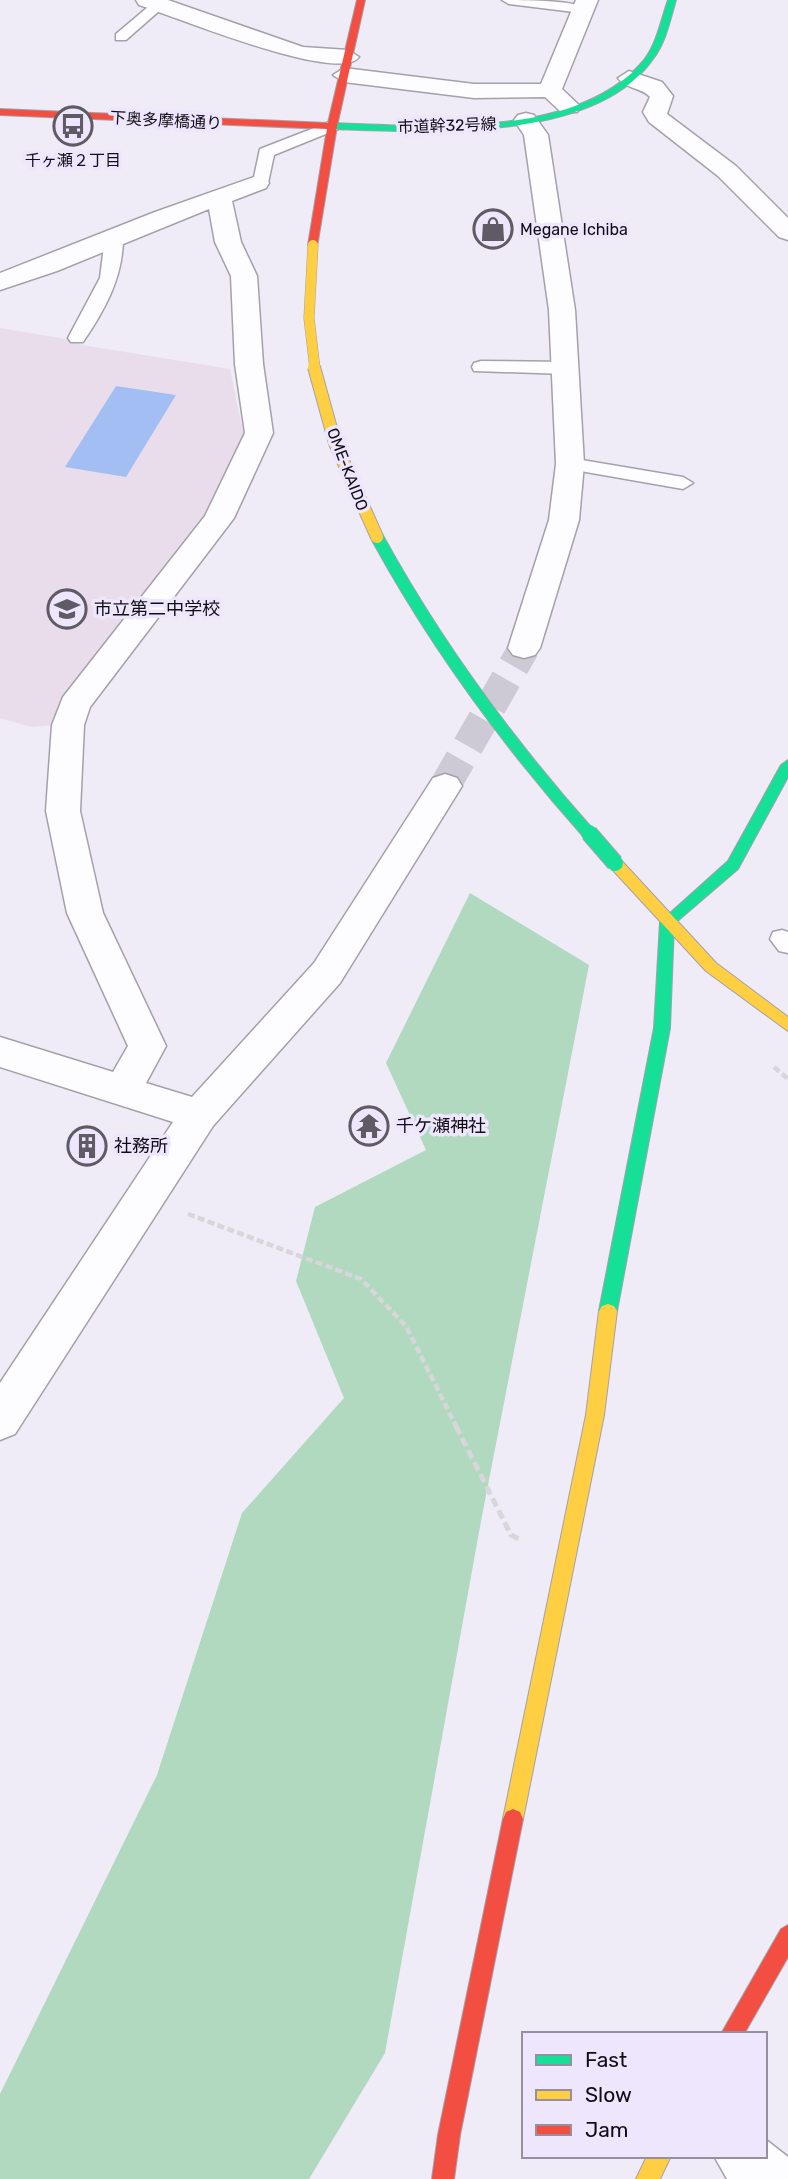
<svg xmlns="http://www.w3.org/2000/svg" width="788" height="2179" font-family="Rubik,'Noto Sans JP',sans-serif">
  <rect width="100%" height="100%" fill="#efebf7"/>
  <path fill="#eaddeb" d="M 0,328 L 66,339 L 82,345 L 230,369 L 244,438 L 209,515 L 60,704 L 54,725 L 31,727 L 0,718 Z"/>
  <path fill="#b0d9c0" d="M 470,893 L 589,965 L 481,1521 L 385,2053 L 309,2179 L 0,2179 L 0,2094 L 157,1775 L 242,1513 L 344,1398 L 296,1281 L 315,1207 L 426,1150 L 386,1063 Z"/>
  <path fill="#a3bef2" d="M 116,386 L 176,395 L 126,477 L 65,467 Z"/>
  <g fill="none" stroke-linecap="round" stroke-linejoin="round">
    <path stroke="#cecad5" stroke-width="31" stroke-dasharray="31 15" stroke-linecap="butt" d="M 445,786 L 524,648"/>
    <g stroke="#a4a1ab" stroke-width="3">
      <path id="lane" d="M 502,0 C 522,0 575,0 589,9 L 582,13 L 509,4 Z
        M 155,1 L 165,1 L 167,4 L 126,40 L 116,40 L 116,34 Z
        M 332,121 L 338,123 L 338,129 L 274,155 L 268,183 L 257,188 L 251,187 L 249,183 L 254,177 L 260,149 Z
        M 114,233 L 123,238 C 123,277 105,310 83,342 L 71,342 L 68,338 L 100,278 L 105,238 Z
        M 481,361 L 566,362 L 575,368 L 566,374 L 474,371 L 472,367 L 474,363 Z
        M 570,458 L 683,477 L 693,483 L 683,489 L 563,468 L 560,464 L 563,460 Z
        M 782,930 L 788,932 L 788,953 L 779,951 L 770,939 L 773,932 Z"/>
    </g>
    <g stroke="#a4a1ab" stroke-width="3">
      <path id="street" d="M 136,0 L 168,0 L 303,47 L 348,50 L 359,57 C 340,85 171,15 139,5 Z
        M 576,0 L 598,0 L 562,89 L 581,107 L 577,112 L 561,112 L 545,97 L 474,98 L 344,82 L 333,75 L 344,68 L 474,84 L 541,84 Z
        M 629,71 L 662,82 L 673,96 L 667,114 L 736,166 L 788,218 L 788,240 L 779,237 L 718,176 L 649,122 L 643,112 L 650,97 C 641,87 625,89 618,78 Z
        M 526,113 L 534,115 L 548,135 L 575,310 L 584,464 L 579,520 L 540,648 L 535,655 L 524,658 L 513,655 L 508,648 L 549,520 L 556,464 L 549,310 L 524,135 L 514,120 L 518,115 Z
        M 257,176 L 266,178 L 269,183 L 266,188 L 232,201 L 241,242 L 257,276 L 263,364 L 273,433 L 234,518 L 90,707 L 84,725 L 80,811 L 103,913 L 166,1046 L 146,1083 L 192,1097 L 314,963 L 433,778 L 445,774 L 457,778 L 462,786 L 340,983 L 213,1126 L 15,1434 L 0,1440 L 0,1383 L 173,1122 L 0,1067 L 0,1037 L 113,1072 L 128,1046 L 67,913 L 46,811 L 52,725 L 63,697 L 205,516 L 245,433 L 235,364 L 231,276 L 215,242 L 209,209 L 57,271 L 0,290 L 0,273 L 155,212 Z
        M 765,2139 L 788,2157 L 788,2179 L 727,2179 L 714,2156 L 765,2156 Z"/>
    </g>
    <g stroke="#a4a1ab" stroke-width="2">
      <path id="fast" d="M 668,0 L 676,0 C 670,20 666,42 653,59 C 594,144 422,132 332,129 L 327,126 L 332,123 C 425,126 578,140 644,60 C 657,43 661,20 668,0 Z
        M 788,760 L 788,777 L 738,869 L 674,924 L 670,1028 L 617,1311 L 614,1316 L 608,1318 L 602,1316 L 599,1311 L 654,1028 L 660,922 L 728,861 L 781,765 Z"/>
    </g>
    <g stroke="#a4a1ab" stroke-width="2">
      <path id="slow" d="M 615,858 L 620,859 L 716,963 L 788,1017 L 788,1031 L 706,971 L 610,867 L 608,863 Z
        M 608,1304 L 614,1306 L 617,1311 L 604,1415 L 523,1819 L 520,1826 L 513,1829 L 506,1826 L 503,1819 L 586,1415 L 599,1311 L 602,1306 Z
        M 647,2156 L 671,2156 L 660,2179 L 636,2179 Z"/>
    </g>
    <g stroke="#a4a1ab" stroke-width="2">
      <path id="jam" d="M 357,0 L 365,0 L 337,126 L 317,247 L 308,245 L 327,129 L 0,115 L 0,109 L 328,123 Z
        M 513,1809 L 520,1812 L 523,1819 L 460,2135 L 454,2179 L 432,2179 L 438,2135 L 503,1819 L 506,1812 Z
        M 788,1925 L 788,1957 L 744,2034 L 721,2034 L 781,1929 Z"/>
    </g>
    <path stroke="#d7d6da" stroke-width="4.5" stroke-dasharray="7 3.5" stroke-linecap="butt" d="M 774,1067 L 788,1079
      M 188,1214 L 361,1279 L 406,1326 L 457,1428"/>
    <path stroke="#d7d6da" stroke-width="5" stroke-dasharray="9 4.5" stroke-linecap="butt" d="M 456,1426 L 511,1535 L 521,1540"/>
    <use href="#lane" fill="#fdfcfe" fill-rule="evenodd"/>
    <use href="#street" fill="#fdfcfe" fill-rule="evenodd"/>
    <use href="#fast" fill="#16e098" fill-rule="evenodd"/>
    <use href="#slow" fill="#ffcf43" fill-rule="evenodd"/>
    <use href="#jam" fill="#f24e42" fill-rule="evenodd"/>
    <g stroke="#a4a1ab" stroke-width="14" stroke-linecap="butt">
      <path id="fast-bridge-far1" d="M 377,537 C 436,645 508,743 590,835"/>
    </g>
    <g stroke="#a4a1ab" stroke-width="18" stroke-linecap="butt">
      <path id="fast-bridge" d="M 589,833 L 615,863"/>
    </g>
    <g stroke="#a4a1ab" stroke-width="11" stroke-linecap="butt">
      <path id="slow-bridge-far1" d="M 313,245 L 309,318 L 315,369"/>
    </g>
    <g stroke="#a4a1ab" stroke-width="14" stroke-linecap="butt">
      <path id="slow-bridge" d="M 314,367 L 335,443 L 377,537"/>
    </g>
    <use href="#fast-bridge-far1" stroke="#16e098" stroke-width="12"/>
    <use href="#fast-bridge" stroke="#16e098" stroke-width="16"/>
    <use href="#slow-bridge-far1" stroke="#ffcf43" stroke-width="10"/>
    <use href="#slow-bridge" stroke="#ffcf43" stroke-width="12"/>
  </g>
  <defs>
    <g id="bus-ring" transform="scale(2.0125)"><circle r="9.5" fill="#ede6fc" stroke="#5f5b65" stroke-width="1.5"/><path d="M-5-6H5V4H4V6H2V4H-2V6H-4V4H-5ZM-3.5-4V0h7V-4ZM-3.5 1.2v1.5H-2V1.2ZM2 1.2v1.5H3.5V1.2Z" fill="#5f5b65"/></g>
    <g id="shop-ring" transform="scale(2.0125)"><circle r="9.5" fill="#ede6fc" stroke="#5f5b65" stroke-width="1.5"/><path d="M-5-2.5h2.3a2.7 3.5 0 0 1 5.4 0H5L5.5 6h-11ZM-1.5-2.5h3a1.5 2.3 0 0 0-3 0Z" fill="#5f5b65"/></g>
    <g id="school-ring" transform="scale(2.0125)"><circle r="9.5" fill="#ede6fc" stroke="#5f5b65" stroke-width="1.5"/><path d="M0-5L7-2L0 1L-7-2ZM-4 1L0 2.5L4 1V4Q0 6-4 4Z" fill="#5f5b65"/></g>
    <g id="temple-ring" transform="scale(2.0125)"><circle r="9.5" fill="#ede6fc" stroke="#5f5b65" stroke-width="1.5"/><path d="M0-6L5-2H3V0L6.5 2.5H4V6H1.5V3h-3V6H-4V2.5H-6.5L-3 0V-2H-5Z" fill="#5f5b65"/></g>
    <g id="building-ring" transform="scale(2.0125)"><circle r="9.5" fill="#ede6fc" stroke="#5f5b65" stroke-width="1.5"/><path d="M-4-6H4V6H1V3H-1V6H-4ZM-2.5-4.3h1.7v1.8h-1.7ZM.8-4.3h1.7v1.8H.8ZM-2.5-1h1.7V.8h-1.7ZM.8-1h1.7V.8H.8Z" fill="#5f5b65"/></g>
  </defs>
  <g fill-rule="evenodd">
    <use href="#bus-ring" x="73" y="126"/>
    <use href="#shop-ring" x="493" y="229"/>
    <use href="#school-ring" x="67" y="609"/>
    <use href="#temple-ring" x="369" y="1126"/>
    <use href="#building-ring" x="87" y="1146"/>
  </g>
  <g text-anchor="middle" stroke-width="7" stroke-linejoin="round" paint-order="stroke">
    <g font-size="16" fill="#110d16" stroke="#ede6fc">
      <text transform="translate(166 120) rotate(3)" y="6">下奥多摩橋通り</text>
      <text transform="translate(447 125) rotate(-2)" y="6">市道幹32号線</text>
      <text transform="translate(348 469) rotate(69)" y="6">OME-KAIDO</text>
    </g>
    <g font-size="16" fill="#110d16" stroke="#ede6fc">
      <text x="73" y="166">千ヶ瀬２丁目</text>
      <text x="520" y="235" text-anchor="start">Megane Ichiba</text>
    </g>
    <g font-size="18" fill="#110d16" stroke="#ede6fc" text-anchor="start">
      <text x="94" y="615">市立第二中学校</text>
      <text x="396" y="1132">千ケ瀬神社</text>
      <text x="114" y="1152">社務所</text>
    </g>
  </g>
  <rect x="522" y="2032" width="245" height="126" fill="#ede6fc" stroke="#958fa0" stroke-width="2"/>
  <rect x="536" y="2055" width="35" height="10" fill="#16e098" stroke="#958fa0" stroke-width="2"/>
  <text x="585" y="2067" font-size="21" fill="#110d16">Fast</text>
  <rect x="536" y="2090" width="35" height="10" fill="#ffcf43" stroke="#958fa0" stroke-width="2"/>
  <text x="585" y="2102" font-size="21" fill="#110d16">Slow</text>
  <rect x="536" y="2125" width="35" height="10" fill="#f24e42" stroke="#958fa0" stroke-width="2"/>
  <text x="585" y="2137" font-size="21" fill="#110d16">Jam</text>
</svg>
